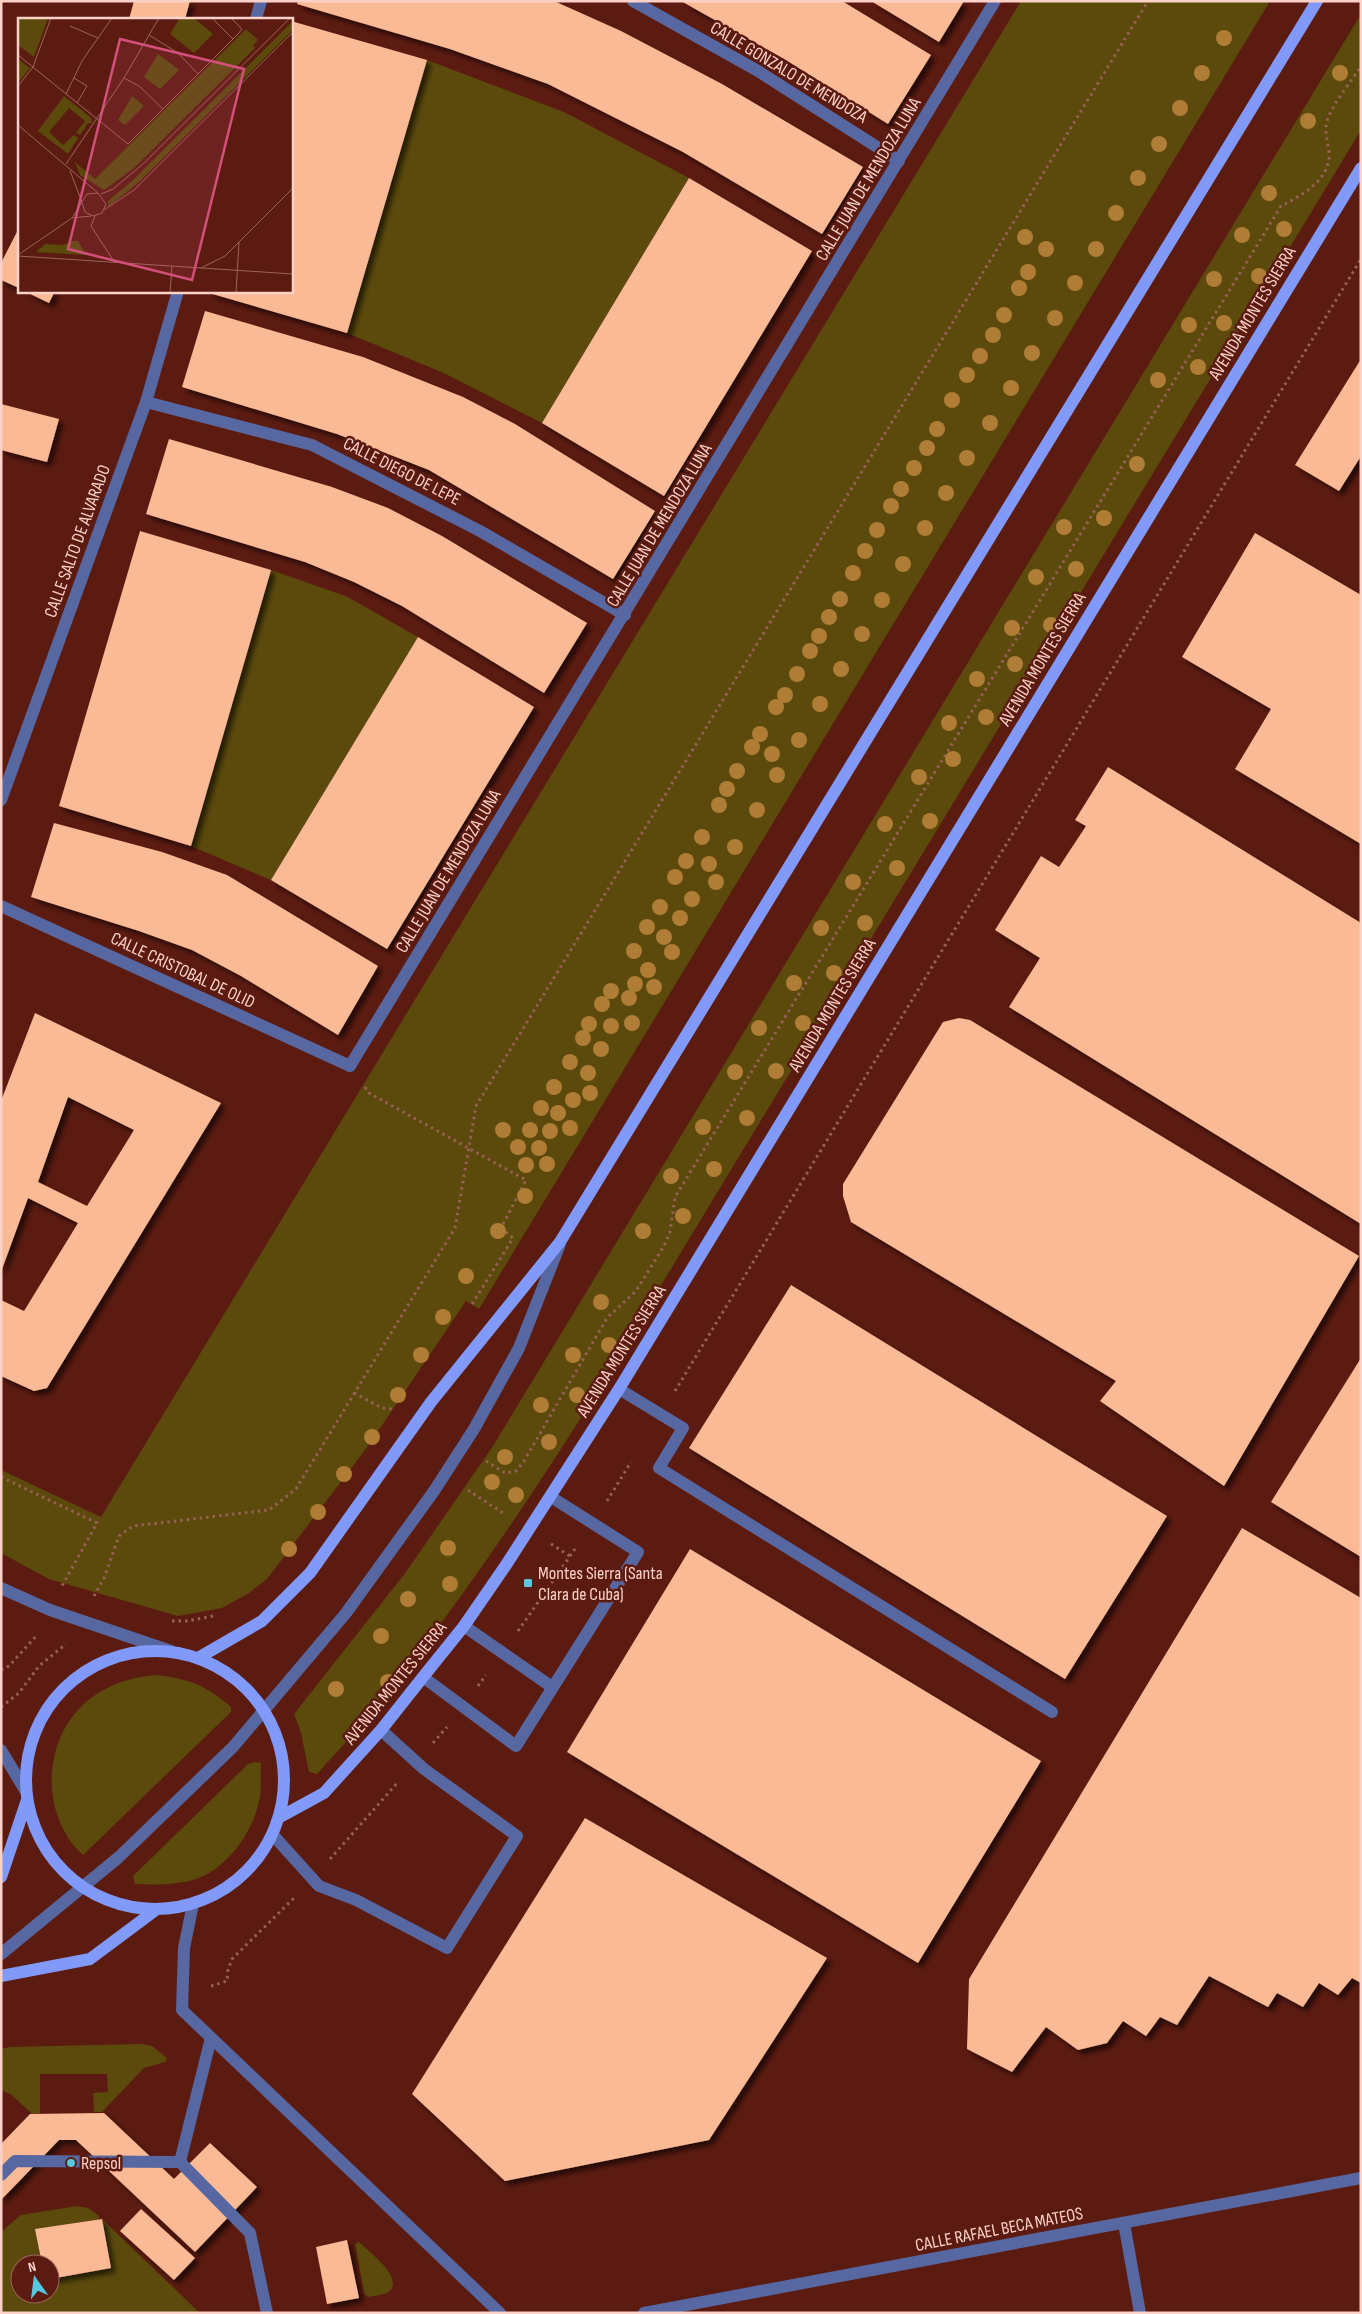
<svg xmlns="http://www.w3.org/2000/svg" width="1362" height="2314" font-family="'Sofia Sans Condensed',sans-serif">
  <defs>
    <filter id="shadow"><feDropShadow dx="4.5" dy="4.5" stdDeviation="2.5" flood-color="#0009"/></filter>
  </defs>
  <rect width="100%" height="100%" fill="#5c1b11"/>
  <path fill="#5b4a0c" d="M 1021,1 L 1270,1 L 479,1309 L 466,1301 L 368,1446 L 267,1579 L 249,1593 L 222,1608 L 178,1616 L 49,1579 L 1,1553 L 1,1470 L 101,1517 Z
    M 1361,14 L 1361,130 L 577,1424 C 498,1547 416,1667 317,1774 L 309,1772 L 301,1733 L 294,1714 L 406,1572 L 493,1446 Z
    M 427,60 L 564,112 L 689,178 L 542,423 L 446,374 L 347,333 Z
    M 271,570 L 348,597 L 418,637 L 271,880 L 191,846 Z
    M 156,1675 C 189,1679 206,1685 231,1707 L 231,1712 L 83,1855 C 35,1811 43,1723 102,1691 C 119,1681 136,1677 156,1675 Z
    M 255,1762 L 261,1763 C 260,1776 262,1789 259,1801 C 253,1832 227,1869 196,1879 C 176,1885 156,1885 135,1884 L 133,1876 L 248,1764 Z
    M 141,2044 L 152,2046 L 167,2058 L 165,2062 L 144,2068 L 102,2112 L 94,2112 L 93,2093 L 108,2092 L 107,2074 L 40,2074 L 40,2113 L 32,2114 L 12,2095 L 1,2090 L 1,2049 L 10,2047 Z
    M 77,2206 L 88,2208 L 99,2216 L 99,2219 L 36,2230 L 42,2264 L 20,2264 L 20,2294 L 50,2294 L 50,2279 L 111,2268 L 102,2219 L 200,2313 L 1,2313 L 1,2232 L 21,2215 Z
    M 359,2242 C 368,2251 408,2280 387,2293 C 382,2295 373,2296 368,2297 L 364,2294 L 355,2244 Z"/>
  <path fill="#faba95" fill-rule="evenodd" filter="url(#shadow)" d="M 134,1 L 190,1 L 185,19 L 129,19 Z
    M 298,1 L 554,1 L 621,31 L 722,84 L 863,167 L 822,234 L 683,152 L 548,84 L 450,49 L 297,4 Z
    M 681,1 L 842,1 L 931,55 L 888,124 L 786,60 Z
    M 871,1 L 964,1 L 939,42 Z
    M 291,21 L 427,60 L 347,333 L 209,293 L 210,291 L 291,291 Z
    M 689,178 L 812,251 L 664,496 L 542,423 Z
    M 19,228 L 19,288 L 1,280 L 1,263 Z
    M 24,291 L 55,291 L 49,303 Z
    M 205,311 L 363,357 L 463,397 L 515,424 L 655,511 L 613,579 L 429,470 L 337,434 L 182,387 Z
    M 1361,359 L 1361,456 L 1339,491 L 1295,465 Z
    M 1,404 L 59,419 L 47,462 L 1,450 Z
    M 169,439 L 332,487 L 388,508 L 442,536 L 587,623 L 544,693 L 402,606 L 354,582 L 305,562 L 146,514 Z
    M 140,531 L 271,570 L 191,846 L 59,806 Z
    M 1255,533 L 1361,595 L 1361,844 L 1235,769 L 1271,709 L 1182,657 Z
    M 418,637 L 534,707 L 387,949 L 271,880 Z
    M 1108,767 L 1361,923 L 1361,1224 L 1009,1007 L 1040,958 L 995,930 L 1041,856 L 1059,867 L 1086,826 L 1075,820 Z
    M 54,823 L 162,852 L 227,875 L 378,966 L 338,1035 L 241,976 L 192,950 L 139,931 L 31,897 Z
    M 35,1013 L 221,1103 L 47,1388 L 34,1391 L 1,1376 L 1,1300 L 24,1311 L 78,1223 L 28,1198 L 1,1272 L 1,1101 ZM 68,1097 L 134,1130 L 87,1206 L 38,1182 Z
    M 959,1018 L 970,1020 L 1359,1256 L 1224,1486 L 1100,1401 L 1116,1381 L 851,1222 L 843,1196 L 843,1184 L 943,1022 Z
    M 791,1285 L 1167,1516 L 1065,1679 L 689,1448 Z
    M 1361,1358 L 1361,1557 L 1271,1502 Z
    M 1242,1528 L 1361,1598 L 1361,1983 L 1352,1978 L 1338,1995 L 1319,1983 L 1303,2007 L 1277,1993 L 1268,2007 L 1209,1976 L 1177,2025 L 1160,2017 L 1146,2036 L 1123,2021 L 1107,2043 L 1078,2050 L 1046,2027 L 1012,2072 L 967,2049 L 969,1979 Z
    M 690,1549 L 1041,1761 L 918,1963 L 567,1752 Z
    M 585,1818 L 827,1958 L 709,2140 L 505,2181 L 412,2094 Z
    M 104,2113 L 174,2179 L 210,2143 L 257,2187 L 195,2252 L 76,2140 L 59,2140 L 1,2200 L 1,2144 L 30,2114 Z
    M 141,2209 L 195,2258 L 174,2280 L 120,2231 Z
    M 102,2219 L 111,2268 L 50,2279 L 50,2264 L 42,2264 L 35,2229 Z
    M 347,2240 L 359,2298 L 327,2304 L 316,2247 Z"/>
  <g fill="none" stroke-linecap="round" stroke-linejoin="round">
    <path stroke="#986056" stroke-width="3" stroke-dasharray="2.5 4" stroke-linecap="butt" d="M 365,1087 L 369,1093 L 526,1180 L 501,1228 L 513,1238 L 471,1306
      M 675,1391 L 1361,259
      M 354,1393 L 382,1408 L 392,1409
      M 486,1461 L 505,1473 L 516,1471 L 524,1461 L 607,1318 L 636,1291 L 664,1246 L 670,1232 L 675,1197 L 1281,206 C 1302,195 1331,180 1329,152 C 1328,140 1323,131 1328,118 C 1334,102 1351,82 1361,66
      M 1,1477 L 97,1523 L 62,1586
      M 468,1490 L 506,1515
      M 607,1501 L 631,1462
      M 551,1544 L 570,1556
      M 94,1596 L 104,1578 L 119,1536 L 133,1526 L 269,1510 L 296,1489 L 455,1228 L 476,1106 L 1148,1
      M 172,1621 L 188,1621 L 213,1616
      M 518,1631 L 577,1546
      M 1,1670 L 9,1666 L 38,1634
      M 478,1686 L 486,1675
      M 1,1707 L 19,1693 L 39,1666 L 66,1644
      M 433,1743 L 447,1727
      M 330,1859 L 399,1781
      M 211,1986 L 227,1981 L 228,1970 L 232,1959 L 294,1898"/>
    <path stroke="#5767a1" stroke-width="12" d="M 619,1389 L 683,1428 L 659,1468 L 1052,1712
      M 464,1626 L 552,1687
      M 423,1677 L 516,1746 L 638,1552 L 551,1497
      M 273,1835 L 319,1886 L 356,1900 L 447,1948 L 517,1836 L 424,1769 L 381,1730
      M 1,1954 L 119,1857 L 233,1747 L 346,1613 L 434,1491 L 474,1429 L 519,1348 L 560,1244
      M 211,2038 L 180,2162 L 250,2233 L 267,2313
      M 1,2175 L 15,2161 L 180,2162"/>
    <path stroke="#5767a1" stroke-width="12" d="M 633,1 L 758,71 L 899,161
      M 256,19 L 261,1
      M 146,402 L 312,445 L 480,531 L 625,615
      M 1,800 L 146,402 L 178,291
      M 1,906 L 350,1066 L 995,1
      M 193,1904 L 184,1948 L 182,2010 L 500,2313
      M 1124,2223 L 1140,2313
      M 644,2313 L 1361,2178"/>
    <path stroke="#5767a1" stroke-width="12" d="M 1,1588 L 50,1610 L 171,1651
      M 1,1750 L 25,1790"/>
    <path stroke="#8199f8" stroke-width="12" d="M26 1780a129 129 0 1 1 258 0a129 129 0 1 1-258 0Z
      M 198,1658 L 262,1621 L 310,1573 L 431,1402 L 560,1242 L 1317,1
      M 280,1817 L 324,1793 L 381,1730 L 423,1677 L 464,1626 L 506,1565 L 619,1389 L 1361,168
      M 1,1877 L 27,1800
      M 1,1976 L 90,1959 L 157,1909"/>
  </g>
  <g fill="#af7d36">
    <circle cx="1224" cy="38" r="8"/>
    <circle cx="1202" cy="73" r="8"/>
    <circle cx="1340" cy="73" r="8"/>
    <circle cx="1180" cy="108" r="8"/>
    <circle cx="1308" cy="121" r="8"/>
    <circle cx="1159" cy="144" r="8"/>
    <circle cx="1138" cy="178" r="8"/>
    <circle cx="1269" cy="193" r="8"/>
    <circle cx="1116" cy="213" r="8"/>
    <circle cx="1284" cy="229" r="8"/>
    <circle cx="1242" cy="235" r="8"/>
    <circle cx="1025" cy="237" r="8"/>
    <circle cx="1046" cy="249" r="8"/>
    <circle cx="1096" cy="249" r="8"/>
    <circle cx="1028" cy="272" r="8"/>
    <circle cx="1259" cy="276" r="8"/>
    <circle cx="1214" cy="279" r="8"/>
    <circle cx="1075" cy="283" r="8"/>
    <circle cx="1019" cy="288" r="8"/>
    <circle cx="1004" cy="315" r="8"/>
    <circle cx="1055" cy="318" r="8"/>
    <circle cx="1224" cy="323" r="8"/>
    <circle cx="1189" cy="325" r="8"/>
    <circle cx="993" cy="335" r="8"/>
    <circle cx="1032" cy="353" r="8"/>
    <circle cx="980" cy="356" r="8"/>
    <circle cx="1198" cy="367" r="8"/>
    <circle cx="967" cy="375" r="8"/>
    <circle cx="1158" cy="380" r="8"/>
    <circle cx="1011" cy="388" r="8"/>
    <circle cx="952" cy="400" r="8"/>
    <circle cx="990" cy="423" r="8"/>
    <circle cx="937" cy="429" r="8"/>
    <circle cx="927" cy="448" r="8"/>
    <circle cx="967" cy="458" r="8"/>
    <circle cx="1137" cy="464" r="8"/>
    <circle cx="914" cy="468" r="8"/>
    <circle cx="901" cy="489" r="8"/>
    <circle cx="946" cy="493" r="8"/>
    <circle cx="891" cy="506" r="8"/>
    <circle cx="1104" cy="518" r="8"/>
    <circle cx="1064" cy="527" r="8"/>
    <circle cx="925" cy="528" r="8"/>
    <circle cx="877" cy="530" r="8"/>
    <circle cx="865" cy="551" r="8"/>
    <circle cx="903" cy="564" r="8"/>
    <circle cx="1076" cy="569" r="8"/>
    <circle cx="853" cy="573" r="8"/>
    <circle cx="1036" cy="577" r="8"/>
    <circle cx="840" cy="599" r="8"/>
    <circle cx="882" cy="600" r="8"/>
    <circle cx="829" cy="617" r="8"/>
    <circle cx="1051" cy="625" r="8"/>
    <circle cx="1012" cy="628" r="8"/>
    <circle cx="862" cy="634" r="8"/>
    <circle cx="819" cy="636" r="8"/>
    <circle cx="810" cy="651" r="8"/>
    <circle cx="1015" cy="664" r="8"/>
    <circle cx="841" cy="669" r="8"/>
    <circle cx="797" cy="674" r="8"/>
    <circle cx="977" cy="679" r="8"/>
    <circle cx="785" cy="695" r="8"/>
    <circle cx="820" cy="704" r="8"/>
    <circle cx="776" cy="707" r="8"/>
    <circle cx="986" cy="717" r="8"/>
    <circle cx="949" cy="723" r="8"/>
    <circle cx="760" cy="734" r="8"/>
    <circle cx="799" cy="740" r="8"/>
    <circle cx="752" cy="747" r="8"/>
    <circle cx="772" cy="754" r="8"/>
    <circle cx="953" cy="759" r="8"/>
    <circle cx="737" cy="771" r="8"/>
    <circle cx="777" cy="775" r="8"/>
    <circle cx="919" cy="777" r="8"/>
    <circle cx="727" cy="789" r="8"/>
    <circle cx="719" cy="805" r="8"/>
    <circle cx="757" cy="810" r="8"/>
    <circle cx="930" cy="821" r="8"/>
    <circle cx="885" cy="824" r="8"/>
    <circle cx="702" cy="837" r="8"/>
    <circle cx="735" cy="847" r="8"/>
    <circle cx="686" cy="861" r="8"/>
    <circle cx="709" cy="864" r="8"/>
    <circle cx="897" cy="868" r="8"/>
    <circle cx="675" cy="877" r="8"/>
    <circle cx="716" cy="882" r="8"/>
    <circle cx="853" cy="882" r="8"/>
    <circle cx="692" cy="899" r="8"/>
    <circle cx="660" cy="907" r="8"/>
    <circle cx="680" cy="918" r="8"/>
    <circle cx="865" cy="923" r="8"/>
    <circle cx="647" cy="927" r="8"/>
    <circle cx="821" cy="928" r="8"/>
    <circle cx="664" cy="937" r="8"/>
    <circle cx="634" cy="951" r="8"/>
    <circle cx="672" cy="952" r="8"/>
    <circle cx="648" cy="970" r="8"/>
    <circle cx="834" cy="973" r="8"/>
    <circle cx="794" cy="983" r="8"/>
    <circle cx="635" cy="984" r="8"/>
    <circle cx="654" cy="987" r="8"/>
    <circle cx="611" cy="991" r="8"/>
    <circle cx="629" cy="998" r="8"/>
    <circle cx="602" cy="1004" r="8"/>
    <circle cx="632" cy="1023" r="8"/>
    <circle cx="803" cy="1023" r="8"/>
    <circle cx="589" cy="1024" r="8"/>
    <circle cx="611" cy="1026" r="8"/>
    <circle cx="759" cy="1028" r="8"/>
    <circle cx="583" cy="1038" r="8"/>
    <circle cx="601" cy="1049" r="8"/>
    <circle cx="570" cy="1062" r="8"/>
    <circle cx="776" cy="1071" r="8"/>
    <circle cx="735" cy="1072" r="8"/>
    <circle cx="588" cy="1073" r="8"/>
    <circle cx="554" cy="1087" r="8"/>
    <circle cx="590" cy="1093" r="8"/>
    <circle cx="573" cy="1100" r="8"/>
    <circle cx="541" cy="1108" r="8"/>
    <circle cx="558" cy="1113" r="8"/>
    <circle cx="747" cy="1118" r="8"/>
    <circle cx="703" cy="1127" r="8"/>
    <circle cx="570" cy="1128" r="8"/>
    <circle cx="503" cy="1130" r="8"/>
    <circle cx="530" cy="1130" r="8"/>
    <circle cx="550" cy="1131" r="8"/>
    <circle cx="518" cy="1147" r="8"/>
    <circle cx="539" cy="1148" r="8"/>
    <circle cx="547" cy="1164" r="8"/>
    <circle cx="526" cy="1165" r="8"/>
    <circle cx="714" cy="1169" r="8"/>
    <circle cx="671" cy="1176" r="8"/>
    <circle cx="525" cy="1196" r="8"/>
    <circle cx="683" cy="1216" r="8"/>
    <circle cx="498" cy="1231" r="8"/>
    <circle cx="643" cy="1231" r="8"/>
    <circle cx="466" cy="1276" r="8"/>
    <circle cx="601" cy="1302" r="8"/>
    <circle cx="443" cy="1317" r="8"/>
    <circle cx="609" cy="1345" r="8"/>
    <circle cx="421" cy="1355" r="8"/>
    <circle cx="573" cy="1355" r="8"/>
    <circle cx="398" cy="1395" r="8"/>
    <circle cx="577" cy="1395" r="8"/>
    <circle cx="541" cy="1405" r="8"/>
    <circle cx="372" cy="1437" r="8"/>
    <circle cx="549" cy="1442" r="8"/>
    <circle cx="505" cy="1457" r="8"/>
    <circle cx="344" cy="1474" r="8"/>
    <circle cx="492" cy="1482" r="8"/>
    <circle cx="516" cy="1495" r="8"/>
    <circle cx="318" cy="1512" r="8"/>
    <circle cx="448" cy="1548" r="8"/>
    <circle cx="289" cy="1549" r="8"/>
    <circle cx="450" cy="1584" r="8"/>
    <circle cx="408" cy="1599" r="8"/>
    <circle cx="381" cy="1636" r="8"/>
    <circle cx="388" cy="1682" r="8"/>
    <circle cx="336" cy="1689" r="8"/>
  </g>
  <g fill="#55cadf" stroke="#5c1b11" stroke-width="2">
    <rect x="523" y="1578" width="10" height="10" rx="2.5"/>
    <circle cx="71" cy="2163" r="5"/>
  </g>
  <g text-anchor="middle" stroke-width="5" stroke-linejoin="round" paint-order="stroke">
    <g font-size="18" fill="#fbd1c8" stroke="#5c1b11">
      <text transform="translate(789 72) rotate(31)" y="6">CALLE GONZALO DE MENDOZA</text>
      <text transform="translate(868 179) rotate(-59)" y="6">CALLE JUAN DE MENDOZA LUNA</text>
      <text transform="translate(1252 313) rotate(-59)" y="6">AVENIDA MONTES SIERRA</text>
      <text transform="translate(402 471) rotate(27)" y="6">CALLE DIEGO DE LEPE</text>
      <text transform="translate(659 525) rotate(-59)" y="6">CALLE JUAN DE MENDOZA LUNA</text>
      <text transform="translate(77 541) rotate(-70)" y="6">CALLE SALTO DE ALVARADO</text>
      <text transform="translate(1042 659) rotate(-59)" y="6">AVENIDA MONTES SIERRA</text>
      <text transform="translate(448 871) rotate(-59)" y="6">CALLE JUAN DE MENDOZA LUNA</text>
      <text transform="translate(183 970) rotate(25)" y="6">CALLE CRISTOBAL DE OLID</text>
      <text transform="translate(832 1005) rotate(-59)" y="6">AVENIDA MONTES SIERRA</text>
      <text transform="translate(621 1351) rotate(-58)" y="6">AVENIDA MONTES SIERRA</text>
      <text transform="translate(395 1683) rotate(-51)" y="6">AVENIDA MONTES SIERRA</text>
      <text transform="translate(999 2229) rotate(-11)" y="6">CALLE RAFAEL BECA MATEOS</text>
    </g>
    <g font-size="18" fill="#fbd1c8" stroke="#5c1b11" text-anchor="start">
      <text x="538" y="1579">Montes Sierra (Santa<tspan x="538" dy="21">Clara de Cuba)</tspan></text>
      <text x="81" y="2169">Repsol</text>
    </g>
  </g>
  <g transform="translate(18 18)">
    <rect width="275" height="275" fill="#5c1b11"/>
    <path d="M 0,0 L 30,0 L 16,39 L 0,27 ZM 162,0 L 176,0 L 195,16 L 176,35 L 152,16 ZM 275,3 L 275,12 L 122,163 L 90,189 L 90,183 L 114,163 ZM 228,11 L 240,22 L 235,27 L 237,30 L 116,150 L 86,172 L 62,157 L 57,144 L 77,161 ZM 140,36 L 161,52 L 142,71 L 126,59 ZM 0,41 L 12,50 L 0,65 ZM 46,78 L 73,100 L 74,105 L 70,105 L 62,117 L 58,115 L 67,103 L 51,90 L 31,114 L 45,127 L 56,117 L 60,120 L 50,136 L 20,113 ZM 114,78 L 126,88 L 107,107 L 100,102 ZM 54,223 L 60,223 L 68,237 L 18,234 L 27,226 L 46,227 Z" fill="#5b4a0c"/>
    <path fill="none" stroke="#9c645a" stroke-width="1" d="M 194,0 L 215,21M 52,8 L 80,20M 131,17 L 160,35 L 180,56M 0,37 L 110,126 L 220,16 L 224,11 L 213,0M 56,60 L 69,68 L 59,85M 106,60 L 121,68 L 145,91M 0,68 L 15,49 L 33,0M 48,76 L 64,43 L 94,0M 0,107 L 80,175M 48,146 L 106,60 L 141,0M 52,153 L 64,184M 83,176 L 95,171 L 125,146 L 272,0M 86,192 L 116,172 L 275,14M 77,198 L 73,208 L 97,245M 54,200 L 73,198M 0,237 L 54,200 L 69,176 L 80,175 L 88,186 L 84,195 L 75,198 L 67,194 L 64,185M 0,238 L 275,256M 183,250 L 207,238 L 275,170M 152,275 L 154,248M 218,275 L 221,224"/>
    <path fill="#d3507c" fill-opacity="0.15" stroke="#d3507c" stroke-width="2.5" d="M 102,21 L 226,51 L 174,262 L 50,231 Z"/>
    <rect width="275" height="275" fill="none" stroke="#fbd1c8" stroke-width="2.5"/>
  </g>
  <rect width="1362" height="2314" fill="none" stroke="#fbd1c8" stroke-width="5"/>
  <g transform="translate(35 2279) rotate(346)"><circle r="24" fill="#5c1b11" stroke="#9c645a"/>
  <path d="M0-4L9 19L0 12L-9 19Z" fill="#55cadf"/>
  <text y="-8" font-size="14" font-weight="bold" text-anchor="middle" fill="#fbd1c8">N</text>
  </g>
</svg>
